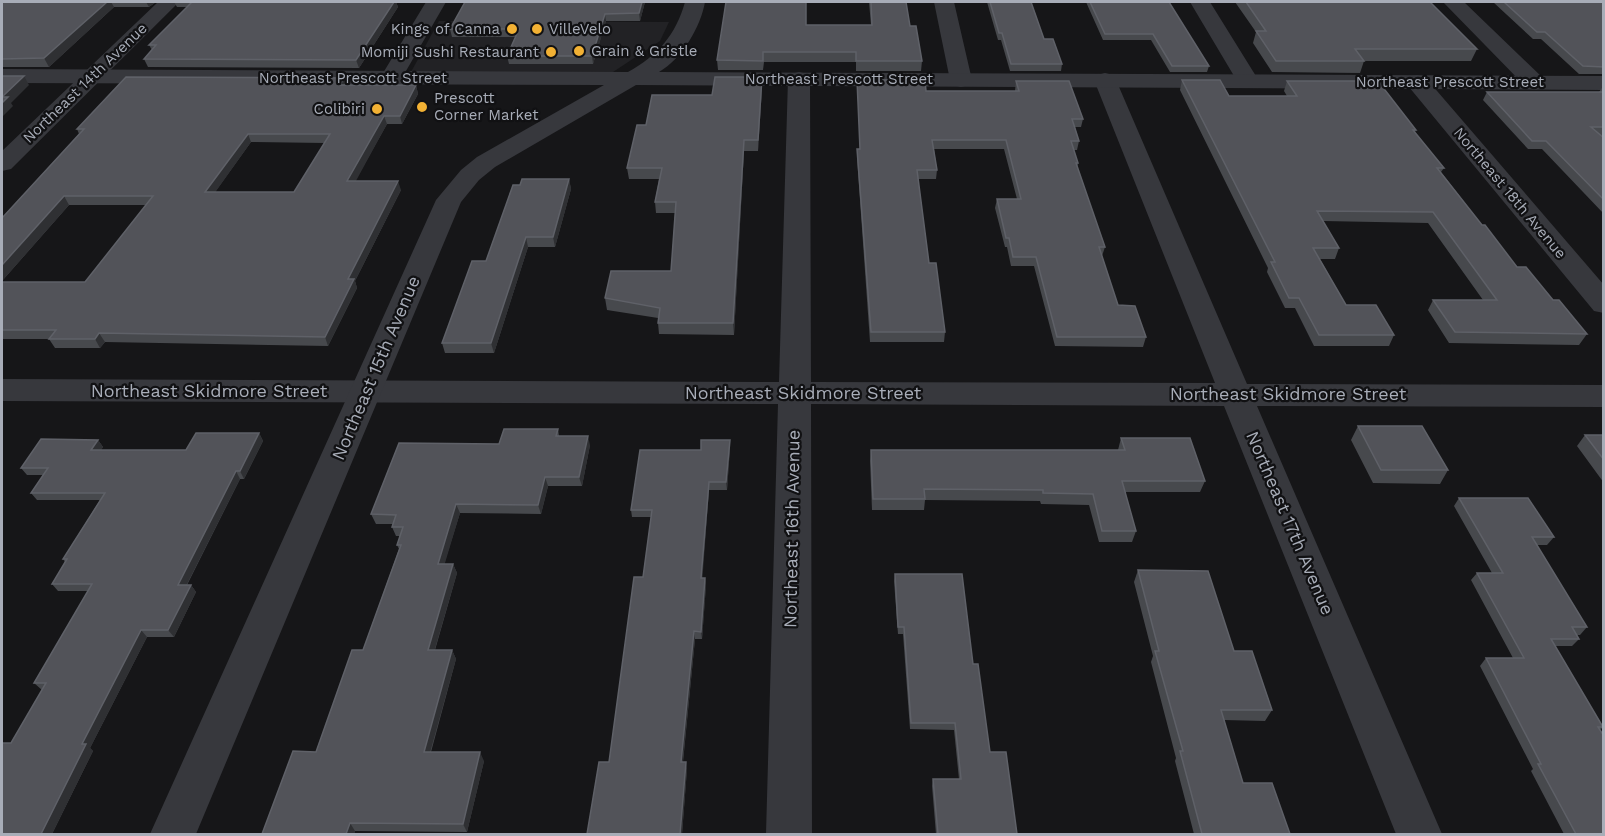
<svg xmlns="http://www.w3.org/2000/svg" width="1605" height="836" font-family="'Work Sans',sans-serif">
  <rect width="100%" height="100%" fill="#161618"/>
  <path fill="#222225" d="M 439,21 L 669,22 L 660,41 L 613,72 L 411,72 Z"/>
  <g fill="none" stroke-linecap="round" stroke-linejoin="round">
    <path fill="#37383d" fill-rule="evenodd" d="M 158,2 L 179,2 L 11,169 L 2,171 L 2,151 Z
      M 426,2 L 446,2 L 399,83 L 391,85 L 383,83 L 380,78 Z
      M 934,2 L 954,2 L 972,80 L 969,85 L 961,87 L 953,85 L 950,80 Z
      M 1190,2 L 1210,2 L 1259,81 L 1256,86 L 1248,88 L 1240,86 Z
      M 1443,2 L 1464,2 L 1543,78 L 1546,83 L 1543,88 L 1535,90 L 1527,88 Z
      M 799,72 L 807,74 L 810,79 L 811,382 L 1215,383 L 1094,80 L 1097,75 L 1105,73 L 1113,75 L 1116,80 L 1247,384 L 1604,385 L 1604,407 L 1257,406 L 1442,834 L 1396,834 L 1224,406 L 811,404 L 812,834 L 766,834 L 778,404 L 2,401 L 2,379 L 779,382 L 788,79 L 791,74 Z
      M 1417,75 L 1425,77 L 1604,285 L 1604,313 L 1594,311 L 1409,87 L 1406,82 L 1409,77 Z"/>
    <path fill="#37383d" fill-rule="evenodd" d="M 685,2 L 705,2 C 701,26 682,59 659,72 L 1604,76 L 1604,90 L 636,85 L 495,167 L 479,180 L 461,202 L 196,834 L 150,834 L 436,200 L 461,170 L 477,157 L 604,85 L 2,83 L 2,69 L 628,72 C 657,56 676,35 685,2 Z"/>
  </g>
  <path fill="#47494d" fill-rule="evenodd" d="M 2,2 L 156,2 L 149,7 L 114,7 L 49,67 L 2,67 Z
    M 174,2 L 396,2 L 398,7 L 359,68 L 148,67 L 144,59 L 152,50 L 149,45 L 187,7 L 177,7 Z
    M 645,2 L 640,21 L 606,21 L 593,64 L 509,64 L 507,56 L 516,37 L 452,37 L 450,29 Z
    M 869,2 L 906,2 L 910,26 L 922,61 L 921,71 L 856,71 L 856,62 L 764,62 L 763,70 L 718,70 L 717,60 L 806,25 L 871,25 Z
    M 987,2 L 1031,2 L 1044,39 L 1062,64 L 1061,71 L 1010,71 L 1001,40 L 998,40 Z
    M 1086,2 L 1169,2 L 1209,66 L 1207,72 L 1170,72 L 1151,40 L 1103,40 Z
    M 1235,2 L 1430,2 L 1477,49 L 1471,61 L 1364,61 L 1360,73 L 1272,72 L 1253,43 L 1256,32 Z
    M 1493,2 L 1604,2 L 1604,74 L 1579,74 L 1541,39 L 1533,39 Z
    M 762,77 L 762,88 L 758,151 L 744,151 L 734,335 L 659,334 L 658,323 L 658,318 L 607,310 L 605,298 L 671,271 L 675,213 L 656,213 L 655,202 L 659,179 L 629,179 L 627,168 L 646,125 L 712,95 Z
    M 857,80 L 926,91 L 1015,91 L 1016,81 L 1083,119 L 1081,127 L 1075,127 L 1079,141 L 1077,150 L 1074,150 L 1078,163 L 1077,168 L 1105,247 L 1102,256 L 1118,305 L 1146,337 L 1143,347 L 1055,346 L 1034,266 L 1011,266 L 1007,247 L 1005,247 L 995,208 L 997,199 L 1017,199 L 1004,149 L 934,149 L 937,170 L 936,179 L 918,179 L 929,263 L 945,332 L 944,342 L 870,342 L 857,158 L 857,149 L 860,149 Z
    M 1182,80 L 1229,96 L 1287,96 L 1284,91 L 1287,81 L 1416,130 L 1415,132 L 1444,168 L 1441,172 L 1482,225 L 1517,267 L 1553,300 L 1587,334 L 1579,345 L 1449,343 L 1428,310 L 1433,300 L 1483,300 L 1428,223 L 1323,221 L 1339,248 L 1335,259 L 1320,259 L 1346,305 L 1394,335 L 1389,346 L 1314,346 L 1295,308 L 1285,308 L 1267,272 L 1268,268 L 1180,90 Z
    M 347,85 L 416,85 L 418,94 L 402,124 L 387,124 L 355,181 L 401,190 L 355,281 L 357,288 L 328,346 L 105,342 L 100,348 L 55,348 L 49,339 L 2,339 L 2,282 L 85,282 L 146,205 L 69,205 L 2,281 L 2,218 L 79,134 L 77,129 ZM 251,142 L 325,143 L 294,192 L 215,192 Z
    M 1604,85 L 1604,135 L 1600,135 L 1604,138 L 1604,214 L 1542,149 L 1528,149 L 1483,100 L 1487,92 L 1599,92 Z
    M 569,179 L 571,189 L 555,247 L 528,247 L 494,353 L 445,353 L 442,343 L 486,261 L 520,185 Z
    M 1358,426 L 1448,470 L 1440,484 L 1373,483 L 1351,440 Z
    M 558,429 L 559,436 L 590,445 L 582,486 L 548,486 L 541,514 L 460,513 L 444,564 L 453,564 L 457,573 L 435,650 L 452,650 L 456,659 L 431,752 L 484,761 L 467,832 L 355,831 L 354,834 L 316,752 L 363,650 L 399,549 L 397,545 L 400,536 L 396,536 L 392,527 L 393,524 L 376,524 L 371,514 L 499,444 Z
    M 259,433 L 263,441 L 244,479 L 240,479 L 187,585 L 191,585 L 196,592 L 174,637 L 147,637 L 90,748 L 93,751 L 52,834 L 2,834 L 11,743 L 42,690 L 34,683 L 88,591 L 58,591 L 52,584 L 65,562 L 63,559 L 100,500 L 37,500 L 31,493 L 43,475 L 27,475 L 21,468 L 98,440 L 103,447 L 101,450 L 186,450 Z
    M 1585,435 L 1604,435 L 1604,483 L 1577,446 Z
    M 1121,438 L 1205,481 L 1200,492 L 1125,492 L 1136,531 L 1132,542 L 1099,542 L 1089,505 L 1041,504 L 1040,501 L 925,500 L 924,510 L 872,510 L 870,461 L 871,450 L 1118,450 Z
    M 730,448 L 727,490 L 709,490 L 702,578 L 705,578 L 706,585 L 702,639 L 695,639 L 683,762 L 687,769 L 682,834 L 587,834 L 609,762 L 643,577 L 651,517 L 632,517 L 631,510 Z
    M 1459,498 L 1554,537 L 1547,545 L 1536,545 L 1587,627 L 1580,635 L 1577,635 L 1579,639 L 1572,646 L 1555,646 L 1603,727 L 1600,730 L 1604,834 L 1564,834 L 1531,771 L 1533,769 L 1480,666 L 1486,658 L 1513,658 L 1471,580 L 1477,573 L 1492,573 L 1454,506 Z
    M 1138,570 L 1234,651 L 1272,710 L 1265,721 L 1224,720 L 1243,783 L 1290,834 L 1194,834 L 1175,761 L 1176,758 L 1151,662 L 1153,656 L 1134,582 Z
    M 895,574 L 973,664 L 990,752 L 1017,834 L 936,834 L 932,786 L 933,779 L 959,779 L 954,730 L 910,729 L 903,634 L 898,634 L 894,581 Z"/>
  <path fill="#2f3033" d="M 107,2 L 111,2 L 114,7 L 49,67 L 44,58 Z
    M 146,2 L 156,2 L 149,7 Z
    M 394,2 L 396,2 L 398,7 L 359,68 L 356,60 Z
    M 642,2 L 645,2 L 640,21 L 639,13 Z
    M 605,14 L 606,21 L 593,64 L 592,56 Z
    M 24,76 L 29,85 L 11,103 L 13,106 L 2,117 L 2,97 Z
    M 762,77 L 762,88 L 758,151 L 758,140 Z
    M 344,78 L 347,86 L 340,85 Z
    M 416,85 L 418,94 L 402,124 L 400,116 Z
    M 384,116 L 387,124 L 351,190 L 347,181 Z
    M 248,134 L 251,142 L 209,201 L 205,192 Z
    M 744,140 L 744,151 L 734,335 L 733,323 Z
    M 569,179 L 571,189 L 555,247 L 553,237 Z
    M 398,181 L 401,190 L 355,281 L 357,288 L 328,346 L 325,337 L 348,279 Z
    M 64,196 L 69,205 L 2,281 L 2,265 Z
    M 526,237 L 528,247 L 494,353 L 491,343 Z
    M 99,333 L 105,342 L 100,348 L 95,339 Z
    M 259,433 L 263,441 L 244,479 L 240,471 Z
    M 588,436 L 590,445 L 582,486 L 579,477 Z
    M 98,440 L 103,447 L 96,458 L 91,450 Z
    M 730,440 L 730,448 L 727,490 L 726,482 Z
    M 236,471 L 240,479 L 183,592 L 178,585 Z
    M 545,477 L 548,486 L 541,514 L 538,505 Z
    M 709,482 L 709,490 L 702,585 L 701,578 Z
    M 456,504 L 460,513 L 442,573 L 438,564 Z
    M 453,564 L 457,573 L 432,659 L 428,650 Z
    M 705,578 L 706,585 L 702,639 L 701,632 Z
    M 191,585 L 196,592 L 174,637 L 168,630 Z
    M 141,630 L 147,637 L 90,748 L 93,751 L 52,834 L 41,834 L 82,744 Z
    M 694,631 L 695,639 L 682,769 L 681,762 Z
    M 452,650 L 456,659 L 428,760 L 424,752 Z
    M 480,752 L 484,761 L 467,832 L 463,824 Z
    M 686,762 L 687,769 L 682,834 L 680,834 Z
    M 350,823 L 355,831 L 354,834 L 346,834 Z"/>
  <path fill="#525359" stroke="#5f6168" stroke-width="1.5" fill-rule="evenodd" d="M 2,2 L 107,2 L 44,58 L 2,59 Z
    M 192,2 L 394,2 L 356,60 L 144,59 L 156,45 L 149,45 Z
    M 465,2 L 642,2 L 639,13 L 605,14 L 592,56 L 507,56 L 519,29 L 450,29 Z
    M 726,2 L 806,2 L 806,25 L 872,25 L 871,2 L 906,2 L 910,26 L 916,26 L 922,61 L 856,61 L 856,52 L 763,52 L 763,61 L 717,60 Z
    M 990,2 L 1031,2 L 1044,39 L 1053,39 L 1062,64 L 1011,64 L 1002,33 L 999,33 Z
    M 1090,2 L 1169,2 L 1209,66 L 1172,66 L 1153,34 L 1105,34 Z
    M 1246,2 L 1430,2 L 1477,49 L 1355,49 L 1364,61 L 1276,61 L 1256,31 L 1266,31 Z
    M 1504,2 L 1604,2 L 1604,67 L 1583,66 L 1545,32 L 1537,32 Z
    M 2,76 L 24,76 L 2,97 L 8,97 L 2,103 Z
    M 126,77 L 344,78 L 340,85 L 416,85 L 400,116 L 384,116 L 347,181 L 398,181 L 348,279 L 354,279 L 325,337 L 99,333 L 95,339 L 49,339 L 56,330 L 2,330 L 2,282 L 85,282 L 153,196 L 64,196 L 2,265 L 2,218 L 84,129 L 77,129 ZM 248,134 L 330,134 L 294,192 L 205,192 Z
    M 715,77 L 762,77 L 758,140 L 744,140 L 733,323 L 658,323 L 660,308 L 605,298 L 611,271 L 671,271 L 676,202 L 655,202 L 662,168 L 627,168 L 637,125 L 646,125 L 652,95 L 712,95 Z
    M 857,80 L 925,80 L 926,91 L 1019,91 L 1016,81 L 1069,81 L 1083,119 L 1072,119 L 1079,141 L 1071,141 L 1078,163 L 1076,163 L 1105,247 L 1099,247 L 1118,305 L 1135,306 L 1146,337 L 1057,337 L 1036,257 L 1013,257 L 1009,238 L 1006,238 L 997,199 L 1021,199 L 1006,140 L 932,140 L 937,170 L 917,170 L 929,263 L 936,263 L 945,332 L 871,332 L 857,149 L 860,149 Z
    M 1182,80 L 1220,80 L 1229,96 L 1297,96 L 1287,81 L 1378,81 L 1416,130 L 1413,130 L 1444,168 L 1437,168 L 1482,225 L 1485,225 L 1517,267 L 1526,267 L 1553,300 L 1559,300 L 1587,334 L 1455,332 L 1433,300 L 1497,300 L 1433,212 L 1317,211 L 1339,248 L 1313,248 L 1346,305 L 1376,305 L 1394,335 L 1319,335 L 1299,298 L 1289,298 L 1271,262 L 1275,262 Z
    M 1487,92 L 1604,92 L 1604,127 L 1591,127 L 1604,138 L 1604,200 L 1546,141 L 1532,141 Z
    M 522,179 L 569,179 L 553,237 L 526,237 L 491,343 L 442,343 L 472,261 L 486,261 L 513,185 L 520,185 Z
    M 1358,426 L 1422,426 L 1448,470 L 1381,470 Z
    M 504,429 L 558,429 L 556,436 L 588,436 L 579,477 L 545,477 L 538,505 L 456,504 L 438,564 L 453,564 L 428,650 L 452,650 L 424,752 L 480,752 L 463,824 L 350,823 L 346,834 L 262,834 L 293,751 L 316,752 L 352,650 L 363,650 L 401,545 L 397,545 L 403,527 L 392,527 L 396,515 L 371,514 L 399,443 L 499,444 Z
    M 196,433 L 259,433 L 240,471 L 236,471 L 178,585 L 191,585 L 168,630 L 141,630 L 82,744 L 86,744 L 41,834 L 2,834 L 2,743 L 11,743 L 46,683 L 34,683 L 92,584 L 52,584 L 67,559 L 63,559 L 105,493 L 31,493 L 48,468 L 21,468 L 41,439 L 98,440 L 91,450 L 186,450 Z
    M 1585,435 L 1604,435 L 1604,460 Z
    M 1121,438 L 1190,438 L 1205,481 L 1122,481 L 1136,531 L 1102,531 L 1093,494 L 1043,493 L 1043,490 L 924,489 L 925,499 L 873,499 L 871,450 L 1125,450 Z
    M 701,440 L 730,440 L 726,482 L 709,482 L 701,578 L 705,578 L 701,632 L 694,631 L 681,762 L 686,762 L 680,834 L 587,834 L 599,762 L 609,762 L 634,577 L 643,577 L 652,510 L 631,510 L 640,450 L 701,450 Z
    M 1459,498 L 1528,498 L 1554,537 L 1532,537 L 1587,627 L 1572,627 L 1579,639 L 1551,639 L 1603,727 L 1598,727 L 1604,736 L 1604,834 L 1576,834 L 1538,764 L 1541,764 L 1486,658 L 1524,658 L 1477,573 L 1503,573 Z
    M 1138,570 L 1208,571 L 1234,651 L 1252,651 L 1272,710 L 1221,710 L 1243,783 L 1272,783 L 1290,834 L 1202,834 L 1180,751 L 1183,751 L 1155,651 L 1159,651 Z
    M 895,574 L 962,574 L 973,664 L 978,664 L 990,752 L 1006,752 L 1017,834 L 938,834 L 933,779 L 961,779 L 955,723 L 911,723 L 904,627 L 898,627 Z"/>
  <g fill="#f2b134" stroke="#111113" stroke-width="2">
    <circle cx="512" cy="29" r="6"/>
    <circle cx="537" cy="29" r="6"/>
    <circle cx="579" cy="51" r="6"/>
    <circle cx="551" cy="52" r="6"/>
    <circle cx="422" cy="107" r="6"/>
    <circle cx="377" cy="109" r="6"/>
  </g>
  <g text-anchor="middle" stroke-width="4.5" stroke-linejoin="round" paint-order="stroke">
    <g font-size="15" fill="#a8adb8" stroke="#111113" text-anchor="end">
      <text x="500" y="34">Kings of Canna</text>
      <text x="549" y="34" text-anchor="start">VilleVelo</text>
      <text x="591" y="56" text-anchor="start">Grain &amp; Gristle</text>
      <text x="539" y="57">Momiji Sushi Restaurant</text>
      <text x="434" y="103" text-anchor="start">Prescott<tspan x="434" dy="17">Corner Market</tspan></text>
      <text x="365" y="114">Colibiri</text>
    </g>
    <g font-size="15" fill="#a8adb8" stroke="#111113">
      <text x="353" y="83">Northeast Prescott Street</text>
      <text x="839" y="84">Northeast Prescott Street</text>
      <text x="1450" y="87">Northeast Prescott Street</text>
      <text transform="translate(85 83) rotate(-44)" y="5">Northeast 14th Avenue</text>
      <text transform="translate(1510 193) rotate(50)" y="5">Northeast 18th Avenue</text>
    </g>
    <g font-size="18" fill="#a8adb8" stroke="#111113">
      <text transform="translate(376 368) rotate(-67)" y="6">Northeast 15th Avenue</text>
      <text x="209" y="397">Northeast Skidmore Street</text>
      <text x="803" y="399">Northeast Skidmore Street</text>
      <text x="1288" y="400">Northeast Skidmore Street</text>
      <text transform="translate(1290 523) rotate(67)" y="6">Northeast 17th Avenue</text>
      <text transform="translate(792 529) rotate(-89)" y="6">Northeast 16th Avenue</text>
    </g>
  </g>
  <rect width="1605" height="836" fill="none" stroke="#a8adb8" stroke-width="6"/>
</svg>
